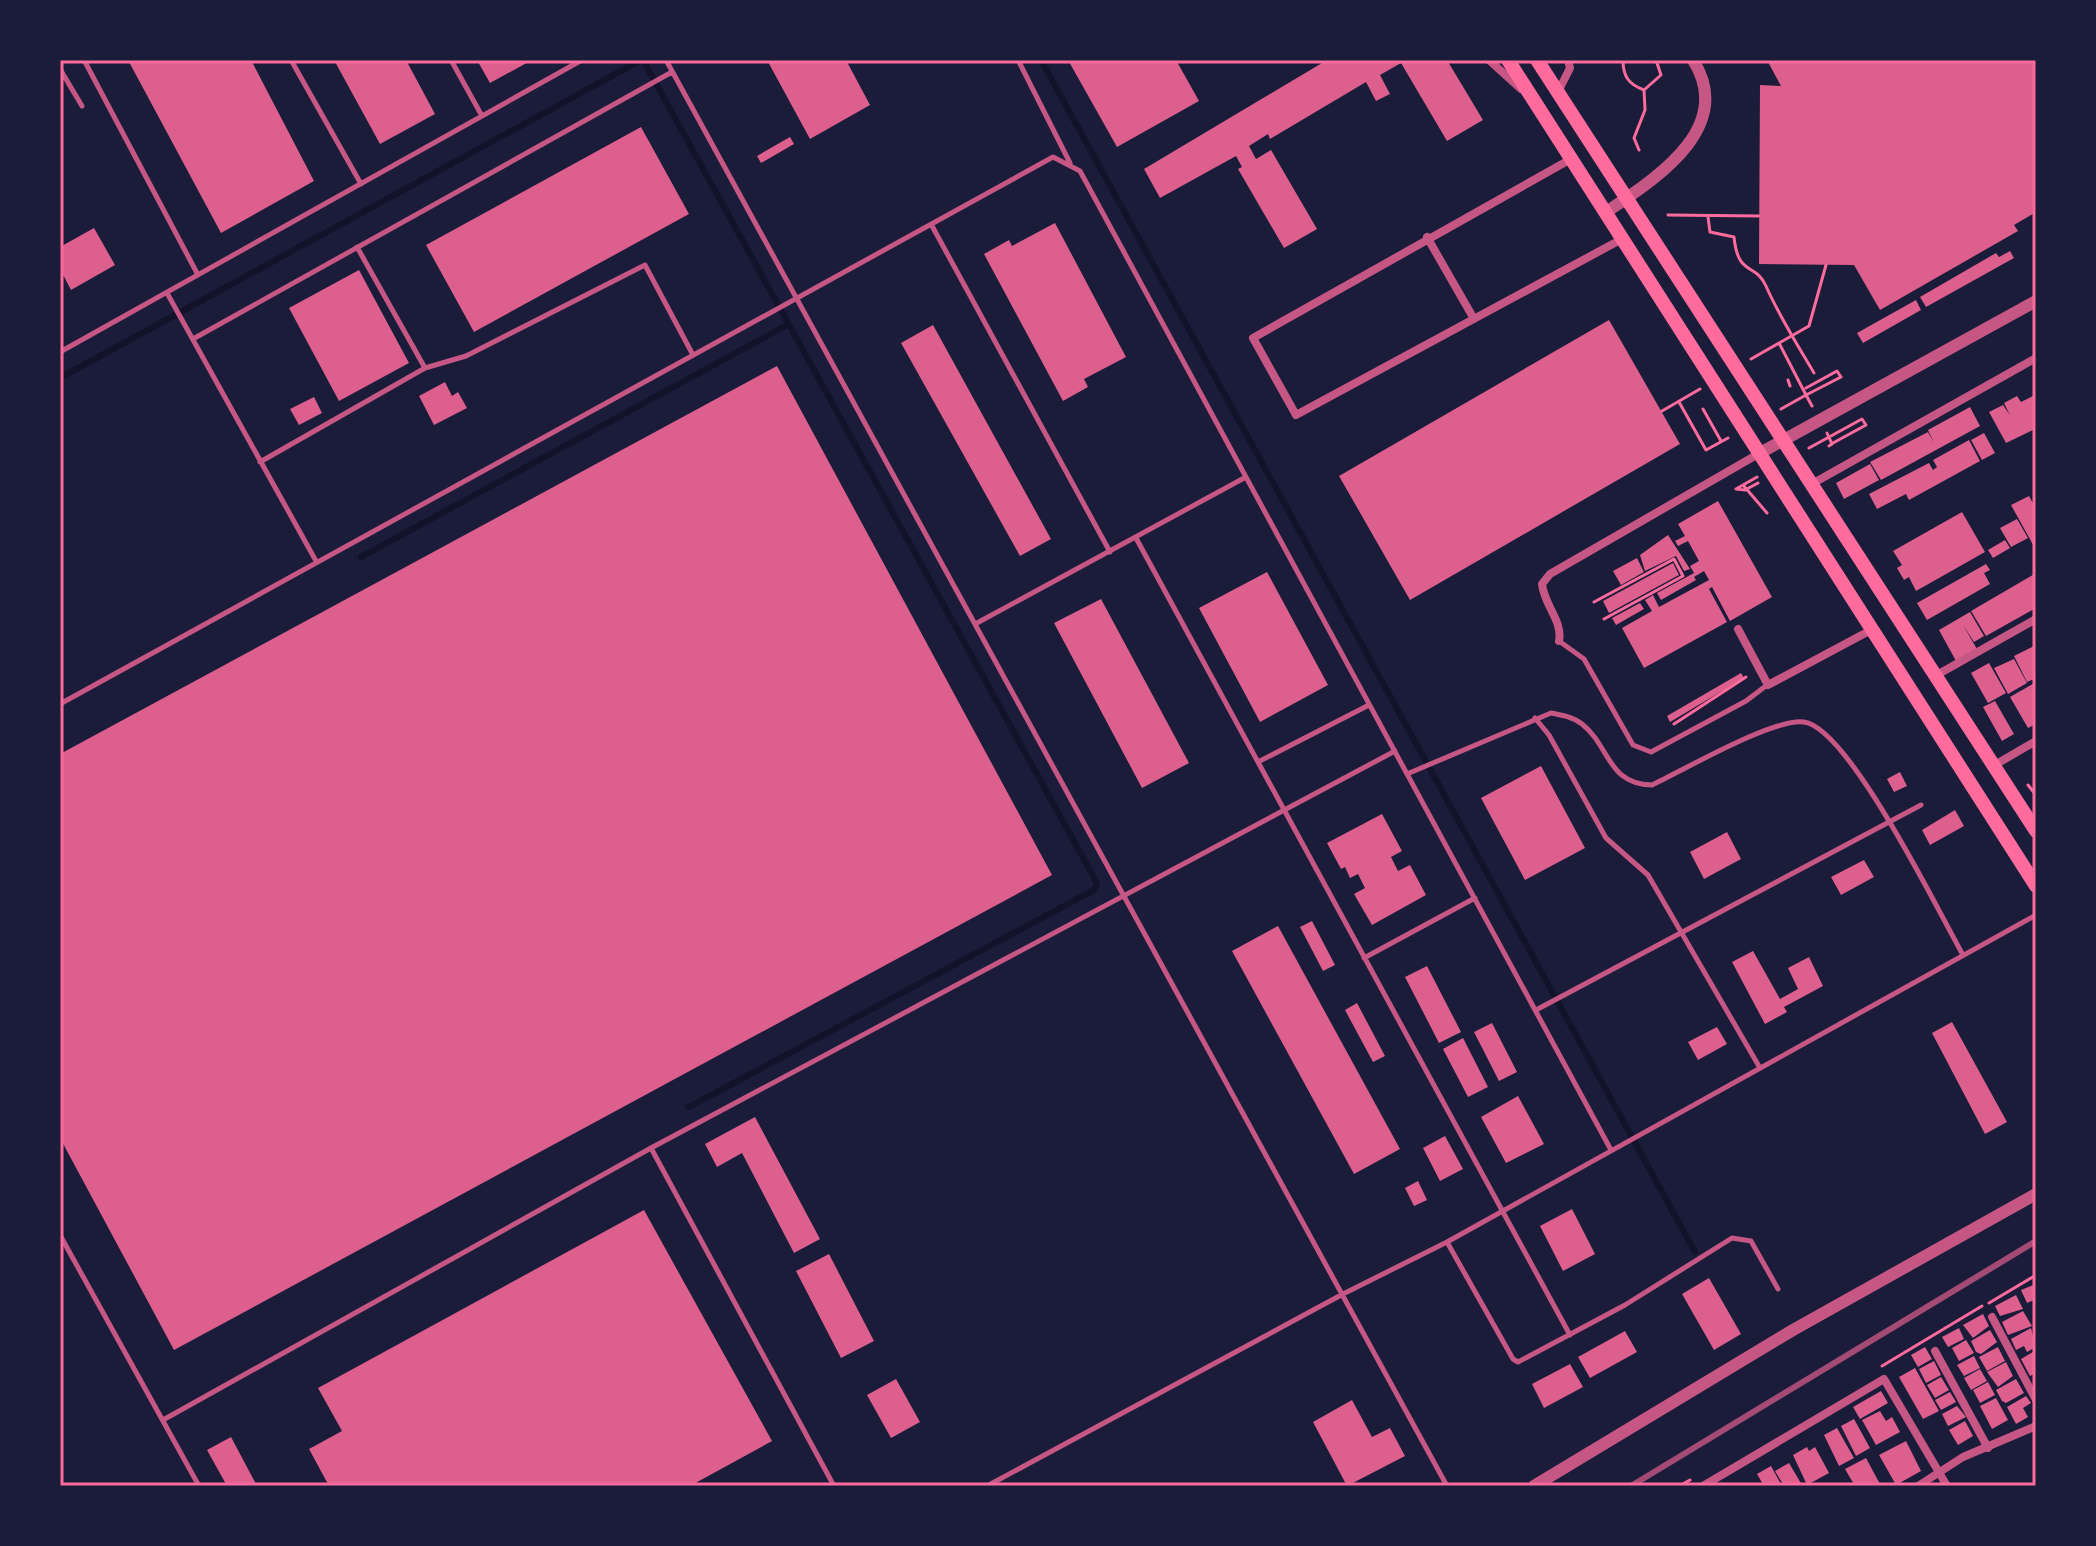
<svg xmlns="http://www.w3.org/2000/svg" width="2096" height="1546" font-family="'Varela Round',sans-serif">
  <rect width="100%" height="100%" fill="#1b1b3a"/>
  <g fill="none" stroke-linecap="round" stroke-linejoin="round">
    <path stroke="#12122b" stroke-width="6" d="M 643,60 L 1097,883 L 1094,890 L 689,1107
      M 1041,60 L 1695,1252
      M 60,378 L 641,60
      M 361,557 L 789,324"/>
  </g>
  <path fill="#dd5f8e" d="M 128,60 L 251,60 L 314,181 L 221,233 Z
    M 334,60 L 406,60 L 435,114 L 380,144 Z
    M 477,60 L 532,60 L 490,83 Z
    M 767,60 L 846,60 L 870,105 L 810,139 Z
    M 1068,60 L 1176,60 L 1199,101 L 1117,147 Z
    M 1327,60 L 1447,60 L 1483,120 L 1447,141 L 1401,63 L 1380,75 L 1390,94 L 1376,101 L 1366,82 L 1270,139 L 1268,134 L 1249,146 L 1256,159 L 1271,150 L 1317,229 L 1284,248 L 1238,169 L 1242,167 L 1236,156 L 1160,198 L 1144,169 Z
    M 1767,60 L 2036,60 L 2036,212 L 2014,225 L 2018,231 L 1880,310 L 1854,265 L 1759,264 L 1760,85 L 1781,86 Z
    M 641,127 L 689,214 L 474,332 L 426,245 Z
    M 790,137 L 794,144 L 761,163 L 757,156 Z
    M 1055,223 L 1126,357 L 1084,379 L 1088,387 L 1063,401 L 984,254 L 1009,240 L 1012,246 Z
    M 94,228 L 115,265 L 71,290 L 60,269 L 60,247 Z
    M 2010,251 L 2014,258 L 1926,307 L 1920,297 L 1996,253 L 1999,257 Z
    M 359,270 L 409,363 L 339,401 L 289,308 Z
    M 1916,300 L 1921,310 L 1863,343 L 1857,333 Z
    M 1609,320 L 1680,444 L 1410,600 L 1339,476 Z
    M 933,325 L 1051,539 L 1020,556 L 901,343 Z
    M 777,366 L 1052,875 L 174,1350 L 60,1138 L 60,754 Z
    M 445,382 L 452,396 L 458,392 L 467,408 L 434,425 L 419,396 Z
    M 2017,396 L 2021,402 L 2033,396 L 2036,424 L 2035,429 L 2006,443 L 1989,412 L 2003,405 L 2010,415 L 2004,403 Z
    M 314,397 L 322,413 L 299,425 L 290,409 Z
    M 1970,407 L 1980,426 L 1881,480 L 1870,462 L 1928,432 L 1934,443 L 1928,430 Z
    M 1984,433 L 1995,453 L 1982,460 L 1971,440 Z
    M 1969,440 L 1980,461 L 1909,500 L 1906,494 L 1877,509 L 1869,494 L 1929,463 L 1933,470 L 1937,467 L 1933,460 Z
    M 1870,464 L 1879,480 L 1844,499 L 1836,483 Z
    M 2029,496 L 2036,509 L 2036,550 L 2011,505 Z
    M 1718,501 L 1772,597 L 1730,621 L 1712,587 L 1709,589 L 1727,622 L 1644,668 L 1622,628 L 1652,611 L 1645,600 L 1653,595 L 1659,607 L 1709,580 L 1704,571 L 1694,577 L 1696,580 L 1661,600 L 1657,593 L 1694,573 L 1690,566 L 1699,561 L 1688,541 L 1678,546 L 1675,541 L 1685,536 L 1678,524 Z
    M 1962,512 L 1985,552 L 1916,591 L 1909,577 L 1904,580 L 1897,568 L 1902,565 L 1893,551 Z
    M 2017,519 L 2028,538 L 2011,547 L 2000,528 Z
    M 1668,535 L 1690,569 L 1684,571 L 1676,556 L 1645,571 L 1640,555 Z
    M 2005,540 L 2010,548 L 1993,558 L 1988,550 Z
    M 1637,558 L 1644,572 L 1621,585 L 1613,571 Z
    M 1673,563 L 1679,575 L 1609,613 L 1603,601 Z
    M 1986,564 L 1990,570 L 1984,573 L 1990,584 L 1927,620 L 1917,603 Z
    M 1267,572 L 1328,685 L 1260,722 L 1199,608 Z
    M 2036,573 L 2036,608 L 1986,636 L 1971,611 Z
    M 1101,599 L 1189,763 L 1142,788 L 1054,623 Z
    M 1640,603 L 1644,609 L 1616,625 L 1612,618 Z
    M 1970,612 L 1984,636 L 1974,642 L 1963,625 L 1977,649 L 1956,661 L 1939,630 Z
    M 2036,645 L 2036,678 L 2027,682 L 2014,656 Z
    M 2014,659 L 2027,683 L 2008,694 L 1994,668 Z
    M 1989,663 L 2006,693 L 1988,703 L 1971,673 Z
    M 1741,673 L 1744,678 L 1670,722 L 1667,716 Z
    M 2036,682 L 2036,724 L 2028,728 L 2010,697 Z
    M 1995,701 L 2014,734 L 2002,741 L 1983,707 Z
    M 1541,766 L 1585,848 L 1525,880 L 1481,798 Z
    M 1900,772 L 1907,786 L 1894,792 L 1887,779 Z
    M 1955,810 L 1964,826 L 1930,845 L 1922,830 Z
    M 1382,814 L 1402,851 L 1391,857 L 1398,871 L 1410,865 L 1426,895 L 1372,925 L 1354,894 L 1365,888 L 1358,874 L 1350,878 L 1345,867 L 1341,869 L 1327,843 Z
    M 1727,832 L 1741,859 L 1704,879 L 1690,852 Z
    M 1864,860 L 1874,877 L 1841,895 L 1831,877 Z
    M 1312,921 L 1335,965 L 1323,971 L 1300,927 Z
    M 1278,926 L 1400,1149 L 1354,1174 L 1232,951 Z
    M 1753,951 L 1780,999 L 1798,989 L 1788,968 L 1809,957 L 1823,986 L 1784,1007 L 1787,1012 L 1765,1024 L 1732,962 Z
    M 1427,966 L 1461,1032 L 1439,1043 L 1405,977 Z
    M 1357,1003 L 1385,1056 L 1373,1062 L 1345,1010 Z
    M 1952,1022 L 2007,1122 L 1985,1134 L 1932,1033 Z
    M 1492,1023 L 1517,1072 L 1499,1081 L 1474,1032 Z
    M 1717,1027 L 1727,1044 L 1698,1060 L 1688,1042 Z
    M 1463,1038 L 1488,1087 L 1468,1097 L 1443,1049 Z
    M 1518,1096 L 1544,1144 L 1506,1163 L 1481,1117 Z
    M 755,1117 L 820,1239 L 794,1253 L 742,1153 L 717,1167 L 705,1144 Z
    M 1445,1136 L 1463,1169 L 1440,1181 L 1423,1148 Z
    M 1418,1181 L 1427,1200 L 1414,1206 L 1405,1188 Z
    M 1572,1209 L 1595,1254 L 1563,1271 L 1540,1226 Z
    M 644,1210 L 772,1441 L 690,1486 L 329,1486 L 309,1449 L 342,1431 L 318,1388 Z
    M 829,1254 L 874,1341 L 841,1358 L 796,1271 Z
    M 1709,1278 L 1741,1334 L 1714,1350 L 1682,1294 Z
    M 2036,1284 L 2036,1299 L 2027,1303 L 2021,1290 Z
    M 2016,1295 L 2023,1309 L 2000,1316 L 1995,1306 Z
    M 2023,1311 L 2032,1326 L 2008,1335 L 2002,1322 Z
    M 1983,1314 L 1989,1326 L 1973,1338 L 1963,1325 Z
    M 1959,1328 L 1964,1339 L 1948,1347 L 1942,1337 Z
    M 2031,1328 L 2036,1347 L 2027,1352 L 2024,1346 L 2016,1350 L 2011,1339 Z
    M 1990,1330 L 1997,1342 L 1981,1354 L 1976,1352 L 1971,1341 Z
    M 1625,1331 L 1637,1352 L 1590,1378 L 1578,1357 Z
    M 1966,1340 L 1974,1353 L 1959,1361 L 1952,1348 Z
    M 1925,1347 L 1932,1359 L 1918,1367 L 1911,1355 Z
    M 1998,1347 L 2005,1361 L 1987,1371 L 1979,1357 Z
    M 2036,1350 L 2036,1373 L 2030,1376 L 2021,1359 Z
    M 1974,1356 L 1980,1368 L 1964,1376 L 1957,1365 Z
    M 1934,1361 L 1941,1375 L 1926,1383 L 1919,1369 Z
    M 2006,1362 L 2013,1376 L 1998,1387 L 1987,1372 Z
    M 1570,1364 L 1583,1387 L 1544,1408 L 1532,1384 Z
    M 1915,1368 L 1939,1411 L 1923,1419 L 1899,1377 Z
    M 1980,1369 L 1987,1381 L 1971,1390 L 1964,1378 Z
    M 1941,1377 L 1949,1390 L 1935,1398 L 1927,1385 Z
    M 896,1379 L 920,1422 L 891,1438 L 867,1395 Z
    M 2016,1379 L 2024,1393 L 2006,1403 L 2002,1401 L 1996,1390 Z
    M 1988,1382 L 1995,1395 L 1980,1403 L 1973,1390 Z
    M 1881,1391 L 1888,1403 L 1860,1419 L 1853,1407 Z
    M 1950,1392 L 1956,1402 L 1941,1410 L 1935,1400 Z
    M 2026,1396 L 2031,1403 L 2023,1408 L 2028,1417 L 2016,1424 L 2007,1407 Z
    M 1996,1398 L 2008,1420 L 1992,1429 L 1980,1406 Z
    M 1352,1400 L 1372,1437 L 1390,1428 L 1405,1456 L 1347,1486 L 1313,1422 Z
    M 1957,1406 L 1966,1417 L 1948,1426 L 1942,1414 Z
    M 1880,1411 L 1886,1421 L 1892,1417 L 1900,1432 L 1876,1445 L 1862,1420 Z
    M 1854,1419 L 1870,1448 L 1856,1456 L 1841,1426 Z
    M 1965,1421 L 1973,1436 L 1958,1445 L 1949,1430 Z
    M 1837,1428 L 1854,1458 L 1839,1466 L 1824,1435 Z
    M 231,1437 L 257,1486 L 227,1486 L 207,1450 Z
    M 1906,1441 L 1921,1471 L 1896,1485 L 1879,1455 Z
    M 1807,1447 L 1809,1451 L 1815,1447 L 1829,1473 L 1807,1485 L 1793,1455 Z
    M 1866,1458 L 1881,1486 L 1855,1486 L 1845,1469 Z
    M 1789,1463 L 1802,1485 L 1801,1486 L 1784,1486 L 1775,1471 Z
    M 1771,1466 L 1782,1486 L 1764,1486 L 1757,1474 Z"/>
  <g fill="none" stroke-linecap="round" stroke-linejoin="round">
    <path stroke="#ff6b9d" stroke-width="3" d="M 1623,60 C 1623,76 1628,84 1644,90 L 1645,110 L 1634,138 L 1639,150
      M 1644,90 L 1661,75 L 1656,60
      M 1668,215 L 1759,216
      M 1708,217 L 1710,232 L 1734,237 C 1738,277 1755,262 1766,286 C 1779,316 1797,344 1814,373
      M 1779,343 L 1806,395 L 1841,377 L 1837,371 L 1806,388
      M 1751,359 L 1809,326 L 1826,265
      M 1788,380 L 1790,386
      M 1679,402 L 1706,450 L 1728,438
      M 1703,409 L 1721,441
      M 1781,409 L 1806,395 L 1812,406
      M 1662,411 L 1700,389
      M 1827,433 L 1832,444 L 1829,446
      M 1809,448 L 1862,419 L 1866,425 L 1833,443
      M 1743,485 L 1767,513
      M 1736,489 L 1757,477
      M 1736,489 L 1745,490 L 1758,483
      M 1594,602 L 1674,559 L 1683,576 L 1604,619
      M 1674,724 L 1746,677
      M 2028,785 L 2036,795
      M 1989,1303 L 2036,1275
      M 1882,1366 L 1982,1306
      M 1679,1486 L 1690,1480"/>
    <path stroke="#c65784" stroke-width="5" d="M 84,60 L 198,275
      M 291,60 L 361,184
      M 451,60 L 482,116
      M 666,60 L 1447,1486
      M 1018,60 L 1070,163
      M 60,69 L 82,106
      M 931,224 L 1110,552
      M 357,247 L 425,368
      M 167,293 L 316,561
      M 193,339 L 672,72
      M 60,352 L 582,60
      M 260,462 L 425,368 L 466,356 L 645,265 L 693,355
      M 1136,538 L 1570,1335
      M 977,623 L 1246,477
      M 1559,641 L 1584,659 L 1633,745 L 1651,752 L 1746,701 L 1767,685
      M 60,704 L 1053,157 L 1080,171 L 1611,1150
      M 1535,718 L 1549,735 L 1606,838 L 1648,875 L 1760,1068
      M 1258,762 L 1369,705
      M 1407,774 L 1551,713 C 1562,715 1573,717 1582,724 C 1610,746 1607,784 1652,785 C 1684,770 1773,718 1804,722 C 1849,728 1938,911 1963,955
      M 1364,958 L 1475,898
      M 1536,1010 L 1921,805
      M 651,1148 L 834,1486
      M 60,1235 L 199,1486
      M 1447,1242 L 1513,1359 L 1518,1362 L 1625,1305 L 1732,1238 L 1751,1241 L 1778,1289
      M 163,1420 L 651,1148 L 1395,751
      M 987,1486 L 1343,1294 L 1447,1242 L 2036,915"/>
    <path stroke="#c65784" stroke-width="8" d="M 1489,60 L 1521,89
      M 1558,92 L 1570,68 L 1568,60
      M 1571,159 L 1253,338 L 1296,415 L 1622,239
      M 1427,237 L 1474,319
      M 1810,485 L 2036,358
      M 1738,629 L 1768,685 L 1873,629
      M 1559,641 C 1563,621 1544,605 1542,584 L 1550,574 L 1760,453
      M 1935,676 L 2036,619
      M 1993,766 L 2036,741
      M 1992,1317 L 2036,1400
      M 1935,1351 L 1988,1448
      M 1703,1486 L 1884,1379 L 1947,1486
      M 1918,1486 L 1963,1457 L 2036,1426"/>
    <path stroke="#c65784" stroke-width="12" d="M 1605,213 C 1653,180 1737,129 1693,60
      M 1760,453 L 2036,301
      M 1534,1486 L 1793,1330 L 2036,1194"/>
    <path stroke="#ff6b9d" stroke-width="14" d="M 1508,60 L 2036,886
      M 1537,60 L 2036,831"/>
    <path stroke="#a44b75" stroke-width="6" d="M 1631,1486 L 2036,1241"/>
  </g>
  <rect width="2096" height="1546" fill="none" stroke="#1b1b3a" stroke-width="124"/>
  <rect x="62" y="62" width="1972" height="1422" fill="none" stroke="#ff6b9d" stroke-width="3"/>
</svg>
